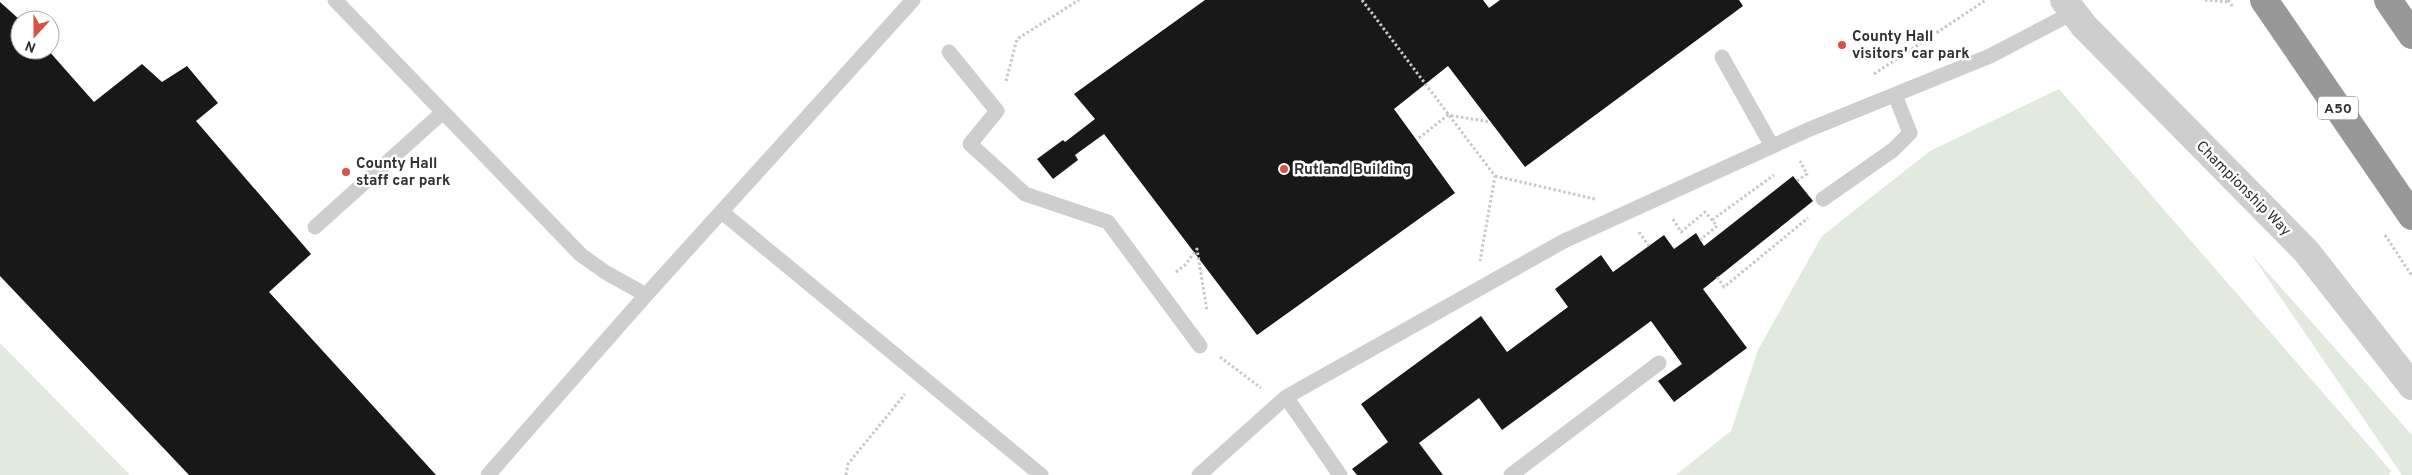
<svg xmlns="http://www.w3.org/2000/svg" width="2412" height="475" font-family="Overpass,sans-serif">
  <rect width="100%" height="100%" fill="#fff"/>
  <path fill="#e2e9de" d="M 2059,89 L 2391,471 L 2389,475 L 1676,475 L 1731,431 L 1758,350 L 1822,236 L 1930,151 Z
    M 2251,254 L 2412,435 L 2412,475 L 2402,475 Z
    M 0,343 L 130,475 L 0,475 Z"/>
  <path fill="#181818" d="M 1205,0 L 1483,0 L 1489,8 L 1500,0 L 1739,0 L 1743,6 L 1525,167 L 1448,66 L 1394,109 L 1455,193 L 1257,335 L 1104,134 L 1075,155 L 1078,160 L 1053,179 L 1037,159 L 1063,140 L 1065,142 L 1095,119 L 1074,94 Z
    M 0,2 L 20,20 L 20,50 L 48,50 L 94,102 L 142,64 L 162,82 L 187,66 L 218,103 L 196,121 L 311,254 L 269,292 L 436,475 L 189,475 L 0,276 Z
    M 1793,176 L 1813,201 L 1703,289 L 1747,348 L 1674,402 L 1658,381 L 1682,364 L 1651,321 L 1502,430 L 1479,398 L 1419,443 L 1443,475 L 1357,475 L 1352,469 L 1388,442 L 1361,404 L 1481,316 L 1507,352 L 1568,307 L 1555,289 L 1601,255 L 1613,272 L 1664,235 L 1674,249 L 1696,233 L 1704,246 Z"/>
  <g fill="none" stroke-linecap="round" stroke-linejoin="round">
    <path stroke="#c8c8c8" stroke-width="3" stroke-dasharray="2.5 2.5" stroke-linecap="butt" d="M 1362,0 L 1495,176 L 1480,261
      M 2205,0 L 2229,2
      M 2228,0 L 2233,7
      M 1874,74 L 1986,0
      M 1006,81 L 1017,39 L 1079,0
      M 1419,138 L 1448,115 L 1490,122
      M 1495,176 L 1595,199
      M 1797,181 L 1807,174 L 1800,161
      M 1673,219 L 1681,232 L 1705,212 L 1717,226 L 1700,240
      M 1712,220 L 1774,175
      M 1639,232 L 1649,246
      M 2385,235 L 2412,276
      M 1176,272 L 1185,265 L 1197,249 L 1207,311
      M 1717,277 L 1724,287 L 1808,218
      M 1220,357 L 1261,388
      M 846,475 L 848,464 L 905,394"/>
    <path stroke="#cecece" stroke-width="15" d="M 335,0 L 581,255 L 605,272 L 646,295
      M 949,52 L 997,111 L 970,144 L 1025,194 L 1108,222 L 1200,346
      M 1722,57 L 1772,146
      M 1823,199 L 1893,150 L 1910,133 L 1895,95
      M 723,213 L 1041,475
      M 315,227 L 443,112
      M 1286,397 L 1340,475
      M 488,475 L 646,295 L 913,0
      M 1199,475 L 1286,397 L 1564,241 L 1810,129 L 1990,56 L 2074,12
      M 1511,475 L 1659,363"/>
    <path stroke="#cecece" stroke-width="28" d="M 2064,0 L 2084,26 L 2306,251 L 2412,386"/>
    <path stroke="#989898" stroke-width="28" d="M 2264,0 L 2412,216
      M 2388,0 L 2412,35"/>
  </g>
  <g fill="#d55347" stroke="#fff" stroke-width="2">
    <circle cx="1842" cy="45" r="5"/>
    <circle cx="1284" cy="169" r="5"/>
    <circle cx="346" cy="172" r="5"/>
  </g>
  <g text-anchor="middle" stroke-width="5" stroke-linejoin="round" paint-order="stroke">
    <rect fill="#fff" stroke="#6f6f6f" stroke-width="1" x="2318" y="96.5" width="40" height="23" rx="4"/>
    <g font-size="14" font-weight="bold" fill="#313131">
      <text x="2338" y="113">A50</text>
    </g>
    <g font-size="15" font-weight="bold" fill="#313131" stroke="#fff" text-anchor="start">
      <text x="1852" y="41">County Hall<tspan x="1852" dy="17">visitors' car park</tspan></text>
      <text x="356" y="168">County Hall<tspan x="356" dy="17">staff car park</tspan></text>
      <text x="1294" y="174">Rutland Building</text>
    </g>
    <g font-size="15" fill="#313131" stroke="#fff">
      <text transform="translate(2244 188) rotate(45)" y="5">Championship Way</text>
    </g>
  </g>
  <g transform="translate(35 35) rotate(201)"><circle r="24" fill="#ffffff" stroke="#adadad"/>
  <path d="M0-4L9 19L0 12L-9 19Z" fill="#d55347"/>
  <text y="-8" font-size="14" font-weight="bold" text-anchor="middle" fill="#313131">N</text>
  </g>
</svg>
